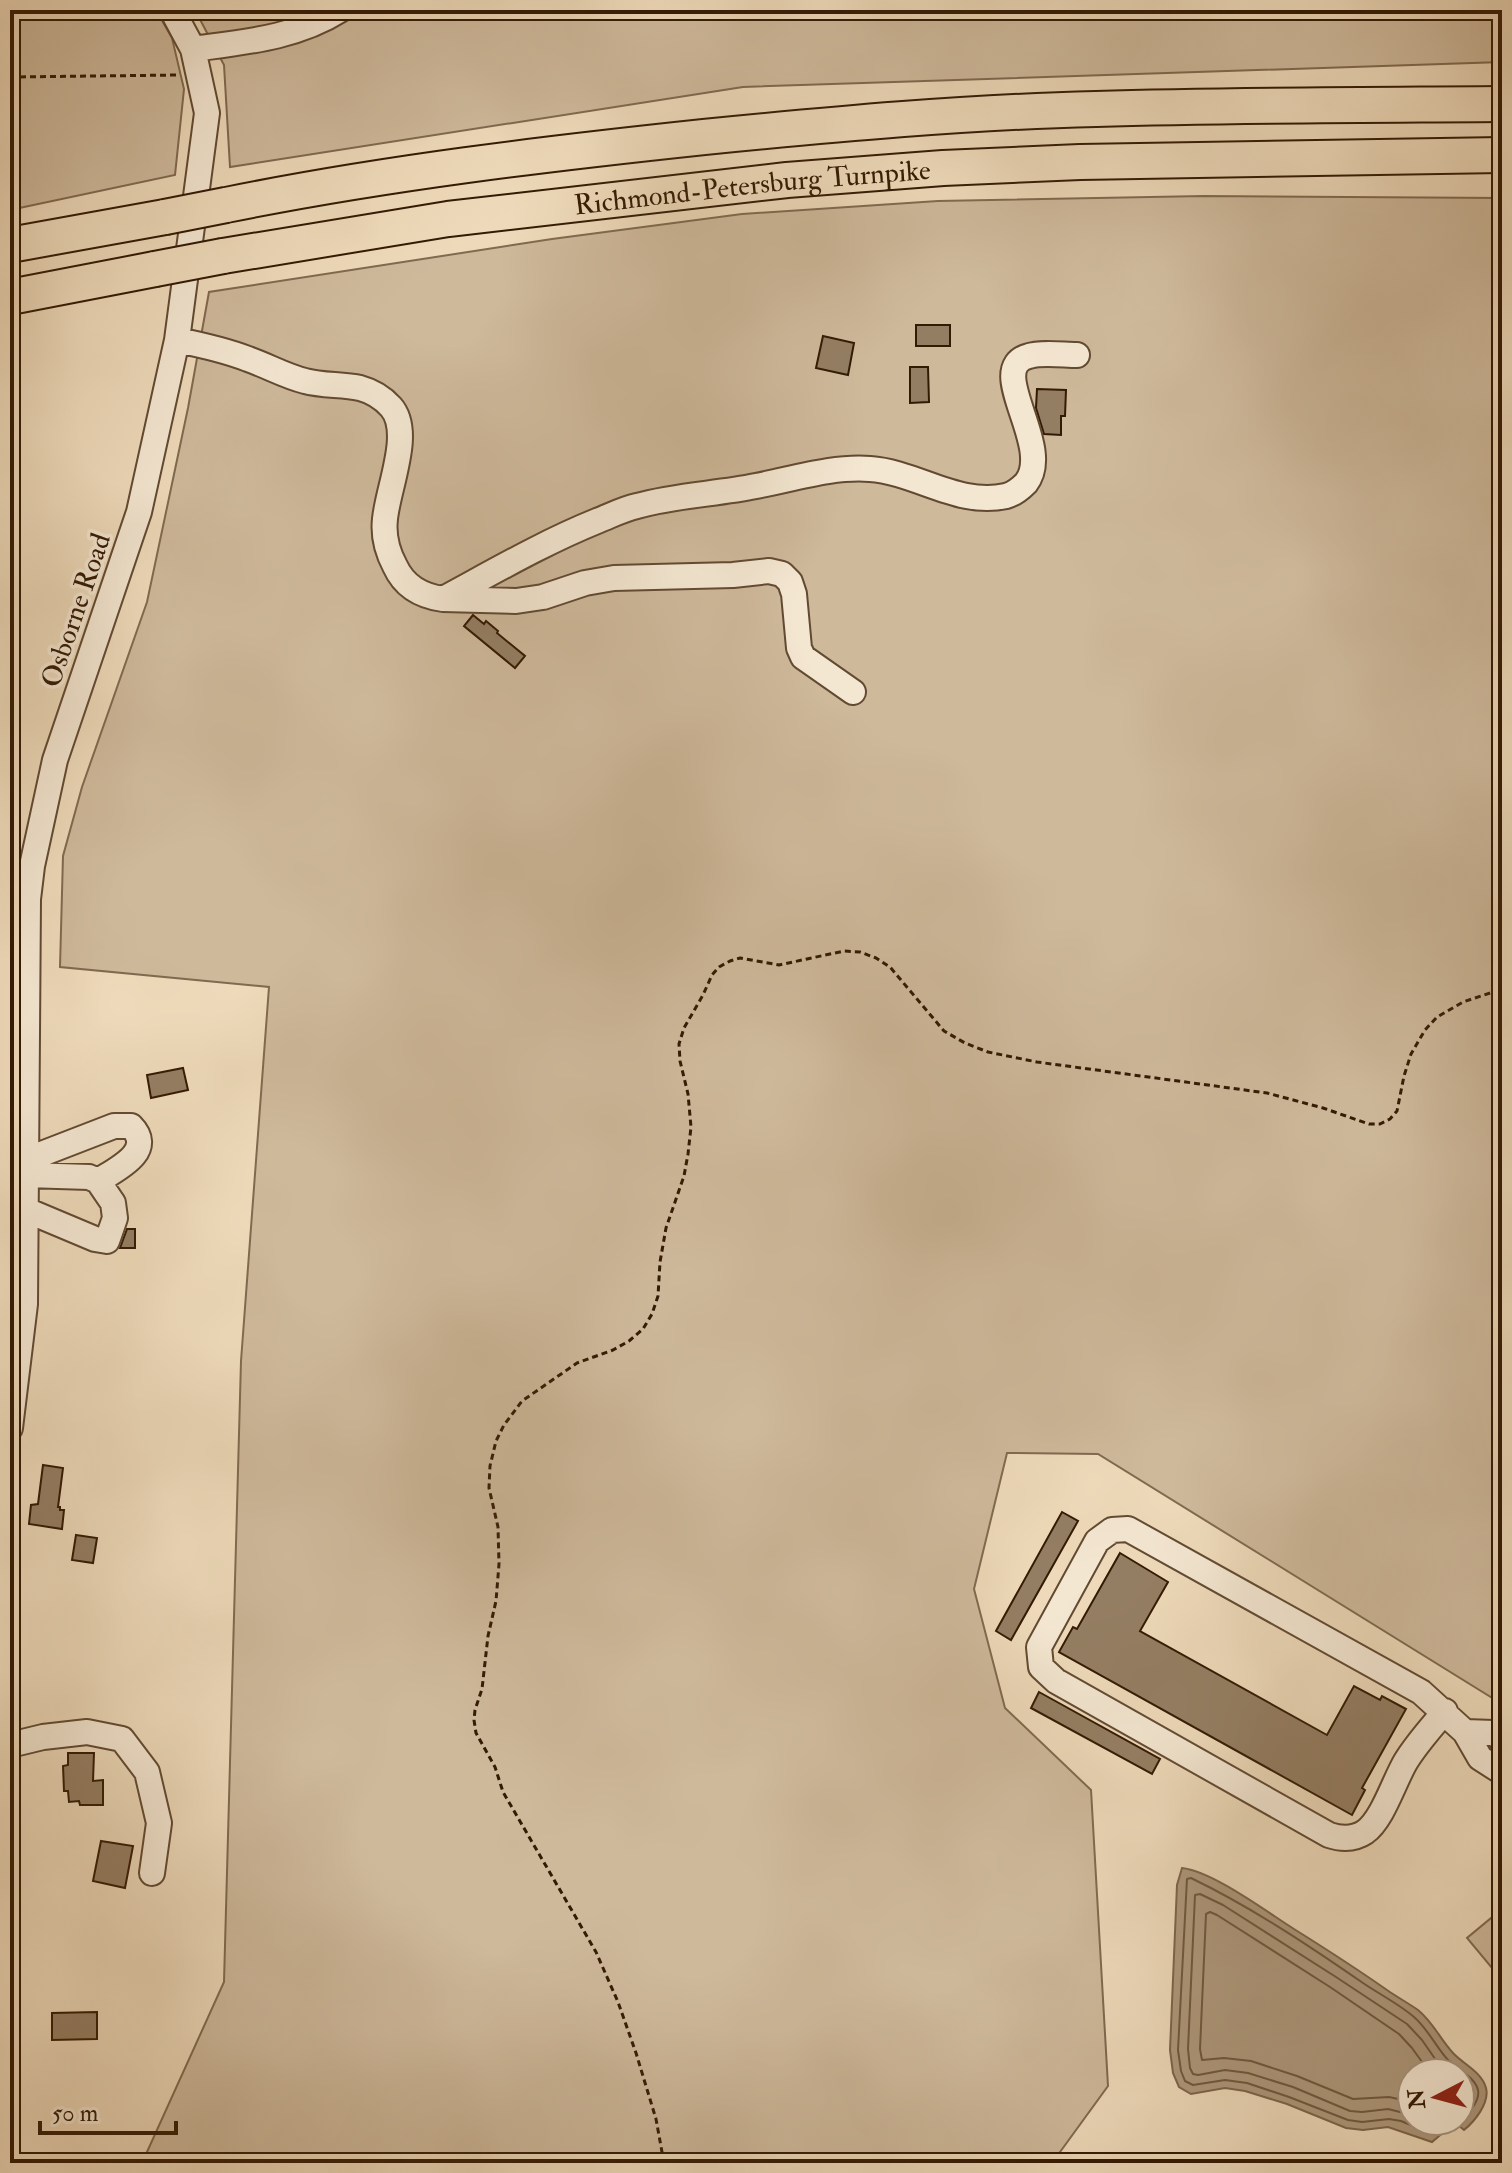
<svg xmlns="http://www.w3.org/2000/svg" width="1512" height="2173" font-family="'IM FELL Double Pica',serif">
  <rect width="100%" height="100%" fill="#eedaba"/>
  <filter id="stains"><feTurbulence type="fractalNoise" baseFrequency=".0025" numOctaves="4"/><feColorMatrix values="0 0 0 0 .2 0 0 0 0 .09 0 0 0 0 .02 0 0 0 .5 -.17"/></filter>
  <radialGradient id="worn" r=".72"><stop offset=".6" stop-color="#630" stop-opacity="0"/><stop offset="1" stop-color="#630" stop-opacity=".3"/></radialGradient>
  <path fill="#ceb99b" stroke="#806a50" stroke-width="2" d="M 10,10 L 156,10 L 172,38 L 184,89 L 175,175 L 10,210 Z
    M 195,10 L 1502,10 L 1502,62 L 743,87 L 230,167 L 224,65 Z
    M 1204,196 L 1502,198 L 1502,1704 L 1098,1454 L 1007,1453 L 974,1589 L 1005,1708 L 1091,1790 L 1108,2086 L 1052,2163 L 142,2163 L 224,1982 L 241,1361 L 269,987 L 60,967 L 63,856 L 82,787 L 147,602 L 188,408 L 209,292 L 552,239 L 742,214 L 938,201 Z
    M 1502,1909 L 1502,1980 L 1467,1938 Z"/>
  <path fill="#ae997c" stroke="#7d664c" stroke-width="2" fill-rule="evenodd" d="M 1182,1868 C 1212,1871 1267,1912 1294,1929 C 1326,1949 1357,1969 1387,1990 C 1397,1997 1408,2003 1418,2010 C 1433,2022 1440,2039 1453,2053 C 1463,2064 1482,2072 1486,2088 C 1490,2103 1474,2122 1464,2130 L 1458,2125 L 1453,2124 L 1432,2142 L 1388,2127 L 1363,2130 L 1346,2128 L 1287,2104 L 1245,2091 L 1225,2088 L 1191,2094 L 1179,2087 L 1173,2073 L 1170,2050 L 1177,1885 ZM 1412,2073 L 1460,2073 L 1460,2121 L 1412,2121 Z"/>
  <g fill="none" stroke-linecap="round" stroke-linejoin="round">
    <path stroke="#705a40" stroke-width="2" d="M 1412,2102 L 1389,2097 L 1353,2099 L 1297,2076 L 1251,2061 L 1224,2058 L 1202,2060 L 1200,2049 L 1206,1914 L 1210,1912 L 1217,1915 L 1330,1987 L 1399,2034 L 1412,2048 L 1430,2073
      M 1412,2115 L 1388,2109 L 1362,2112 L 1350,2111 L 1293,2087 L 1248,2073 L 1225,2070 L 1198,2075 L 1193,2074 L 1190,2068 L 1188,2049 L 1195,1895 L 1200,1894 L 1223,1905 L 1336,1977 L 1407,2024 L 1422,2040 L 1440,2066 L 1448,2073
      M 1444,2121 L 1430,2133 L 1401,2121 L 1389,2119 L 1362,2122 L 1348,2120 L 1289,2097 L 1247,2083 L 1225,2080 L 1193,2085 L 1185,2081 L 1181,2071 L 1178,2050 L 1187,1879 L 1191,1878 C 1251,1907 1308,1945 1363,1983 C 1379,1994 1399,2004 1414,2017 C 1428,2029 1436,2047 1448,2060 C 1457,2069 1475,2077 1478,2090 C 1480,2100 1471,2110 1465,2117 L 1460,2117"/>
  </g>
  <path fill="#947e63" stroke="#331a04" stroke-width="2" d="M 916,325 L 950,325 L 950,346 L 916,346 Z
    M 823,336 L 854,343 L 848,375 L 816,368 Z
    M 910,367 L 928,367 L 929,402 L 910,403 Z
    M 1037,389 L 1066,390 L 1065,416 L 1061,416 L 1061,435 L 1044,434 L 1036,408 Z
    M 473,615 L 484,624 L 486,621 L 498,631 L 497,633 L 525,656 L 515,668 L 464,626 Z
    M 183,1068 L 188,1090 L 151,1098 L 147,1075 Z
    M 127,1229 L 135,1229 L 135,1248 L 120,1248 Z
    M 43,1465 L 63,1468 L 58,1507 L 60,1507 L 60,1510 L 64,1510 L 62,1529 L 29,1524 L 31,1505 L 38,1504 Z
    M 1062,1512 L 1078,1521 L 1011,1640 L 996,1631 Z
    M 76,1535 L 97,1538 L 93,1563 L 72,1560 Z
    M 1120,1553 L 1168,1582 L 1140,1631 L 1327,1735 L 1354,1686 L 1380,1700 L 1382,1696 L 1406,1709 L 1362,1788 L 1365,1790 L 1352,1815 L 1059,1652 L 1073,1627 L 1077,1629 Z
    M 1039,1692 L 1160,1759 L 1152,1774 L 1031,1708 Z
    M 68,1753 L 94,1753 L 93,1781 L 103,1780 L 103,1805 L 80,1805 L 79,1801 L 69,1802 L 68,1791 L 64,1791 L 63,1766 L 68,1765 Z
    M 101,1841 L 133,1846 L 125,1888 L 93,1881 Z
    M 97,2012 L 97,2039 L 52,2040 L 52,2013 Z"/>
  <g fill="none" stroke-linecap="round" stroke-linejoin="round">
    <g stroke="#624a32" stroke-width="28">
      <path id="minor" d="M 193,49 C 244,42 296,38 340,10
        M 177,340 C 202,345 225,350 248,359 C 268,366 285,376 305,381 C 323,386 342,384 360,388 C 371,391 383,398 391,407 C 413,432 388,487 385,519 C 383,536 387,551 395,566 C 404,586 421,596 443,599 L 516,601 L 543,597 L 585,583 L 614,578 L 733,575 L 769,571 L 782,574 L 790,582 L 794,594 L 799,648 L 803,657 L 853,692
        M 445,598 C 495,571 545,542 597,521 C 610,516 623,509 637,506 C 676,495 717,494 756,486 C 793,479 833,466 870,469 C 916,472 959,507 1006,496 C 1014,494 1020,489 1026,483 C 1055,446 983,368 1029,356 C 1041,352 1064,355 1077,355
        M 26,1160 L 114,1126 L 131,1126 C 156,1151 117,1169 98,1181
        M 26,1210 L 95,1239 L 107,1241 L 115,1218 L 113,1203 L 98,1181 L 89,1177 L 26,1175
        M 10,1428 L 25,1304 L 28,899 L 32,866 L 55,760 L 139,512 L 177,340 L 207,113 L 193,49 L 172,10
        M 1445,1711 C 1431,1728 1417,1743 1406,1761 C 1394,1781 1383,1819 1365,1832 C 1353,1840 1341,1839 1329,1835 L 1056,1681 L 1041,1667 L 1039,1647 L 1097,1541 L 1112,1530 L 1128,1529 L 1421,1692 L 1465,1732 L 1480,1758 L 1502,1772
        M 1465,1732 L 1494,1733 L 1502,1739
        M 10,1745 L 43,1737 L 87,1732 L 122,1739 L 147,1772 L 159,1823 L 152,1873"/>
    </g>
    <g stroke="#331a04" stroke-width="38">
      <g id="highway">
        <path d="M 226,205 C 384,173 544,154 704,137 C 835,124 965,112 1096,109 C 1231,105 1367,105 1502,104"/>
        <path d="M 10,245 L 165,217"/>
        <path id="s1" d="M 223,256 L 448,219 L 787,180 L 943,168 L 1080,162 L 1502,155"/>
        <path d="M 10,297 L 155,269"/>
      </g>
    </g>
    <path stroke="#331a04" stroke-width="3" stroke-dasharray="6 4" stroke-linecap="butt" d="M 10,77 L 179,75
      M 664,2163 L 656,2119 L 636,2053 L 618,2002 L 596,1952 L 503,1792 L 495,1767 L 476,1733 L 474,1720 L 475,1710 L 482,1689 L 488,1636 L 496,1601 L 499,1564 L 498,1527 L 489,1488 L 490,1466 L 496,1441 L 504,1425 L 522,1401 L 577,1363 L 613,1350 L 629,1341 L 643,1329 L 652,1314 L 658,1296 L 660,1262 L 666,1228 L 684,1176 L 688,1154 L 691,1127 L 688,1094 L 680,1061 L 679,1044 L 684,1028 L 703,995 L 712,975 L 719,967 L 730,961 L 740,958 L 779,965 L 844,951 L 860,952 L 876,958 L 890,967 L 944,1031 L 965,1043 L 988,1052 L 1037,1062 L 1267,1093 L 1323,1108 L 1369,1124 L 1380,1124 L 1390,1119 L 1397,1111 L 1404,1076 L 1411,1054 L 1425,1030 L 1437,1017 L 1463,1002 L 1502,989"/>
    <use href="#minor" stroke="#f4e7d2" stroke-width="24"/>
    <use href="#highway" stroke="#eedaba" stroke-width="34"/>
    <g stroke="#331a04" stroke-width="38" stroke-linecap="butt">
      <path id="highway-bridge" d="M 165,217 L 226,205
        M 155,269 L 223,256"/>
    </g>
    <use href="#highway-bridge" stroke="#eedaba" stroke-width="34"/>
  </g>
  <g text-anchor="middle" stroke-width="7" stroke-linejoin="round" paint-order="stroke">
    <g font-size="28" fill="#331a04" stroke="#f4e7d2">
      <text dy="10" stroke="none"><textPath href="#s1" startOffset="534">Richmond-Petersburg Turnpike</textPath></text>
      <text transform="translate(75 610) rotate(-71)" y="10">Osborne Road</text>
    </g>
  </g>
  <rect width="1512" height="2173" fill="none" stroke="#eedaba" stroke-width="40"/>
  <rect x="12" y="12" width="1488" height="2149" fill="none" stroke="#331a04" stroke-width="4"/>
  <rect x="20" y="20" width="1472" height="2133" fill="none" stroke="#331a04" stroke-width="2"/>
  <g transform="translate(1436 2097) rotate(264)"><circle r="38" fill="#f4e7d2" stroke="#a79580" stroke-width="2"/>
  <path d="M0-6L14 30L0 20L-14 30Z" fill="#8f2418"/>
  <text y="-12" font-size="22" font-weight="bold" text-anchor="middle" fill="#331a04">N</text>
  </g>
  <path d="M40 2121v12h136v-12" fill="none" stroke="#331a04" stroke-width="4"/>
  <text x="52" y="2121" font-size="24" fill="#331a04" stroke="#f4e7d2" stroke-width="6" paint-order="stroke">50 m</text>
  <rect width="100%" height="100%" filter="url(#stains)"/>
  <rect width="100%" height="100%" fill="url(#worn)"/>
</svg>
